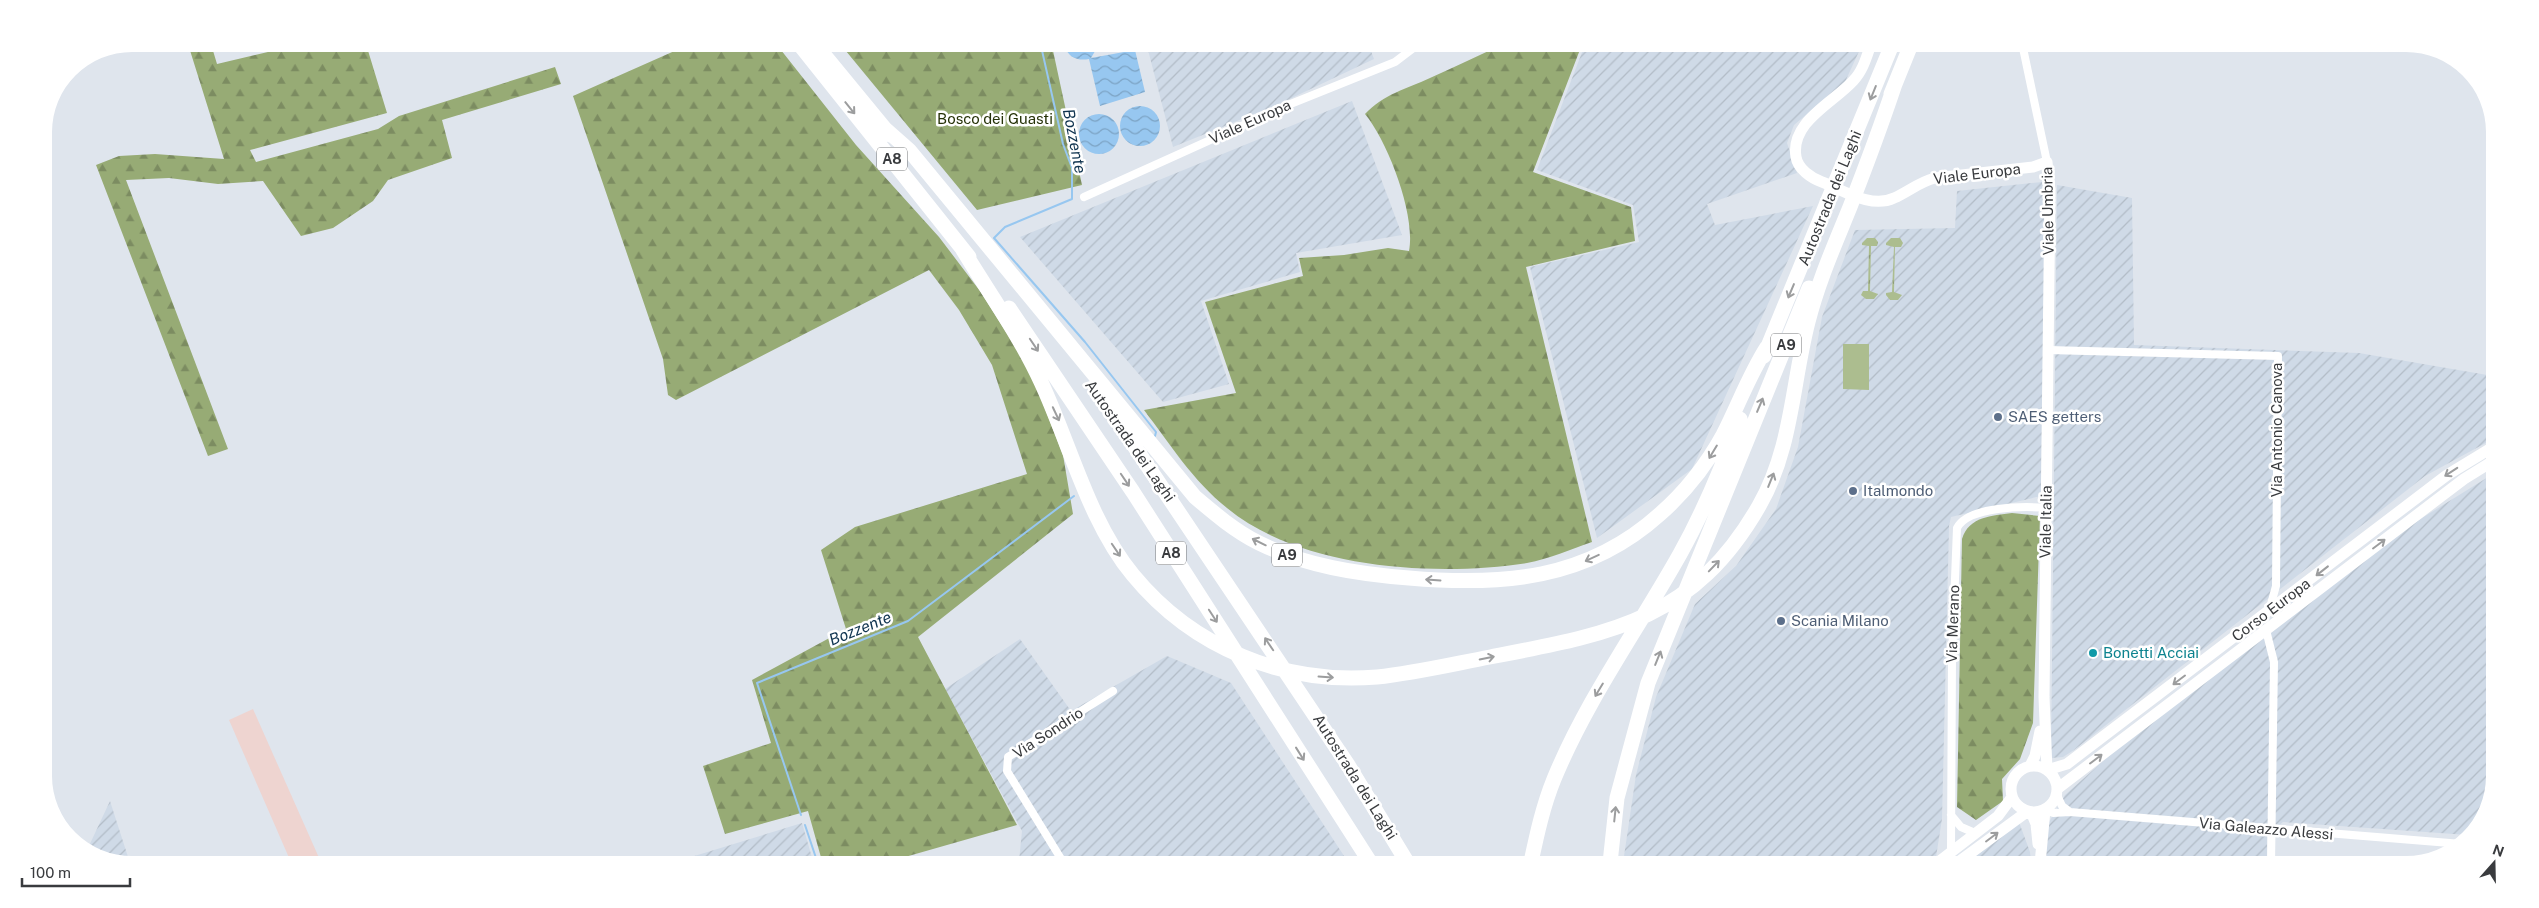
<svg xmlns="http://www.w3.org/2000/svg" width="2539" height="908" font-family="'Public Sans',sans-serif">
  <defs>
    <pattern id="industrial-furrows" width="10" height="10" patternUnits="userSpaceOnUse" patternTransform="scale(1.25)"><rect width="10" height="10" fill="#cfdae7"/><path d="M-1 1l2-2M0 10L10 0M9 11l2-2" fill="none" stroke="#b2bcc7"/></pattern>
    <pattern id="grass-tufts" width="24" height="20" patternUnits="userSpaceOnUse" patternTransform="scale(1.25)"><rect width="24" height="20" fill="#acbd8f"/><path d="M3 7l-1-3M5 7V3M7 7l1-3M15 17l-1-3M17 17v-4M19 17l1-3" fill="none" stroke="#8d9b76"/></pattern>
    <pattern id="forest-firs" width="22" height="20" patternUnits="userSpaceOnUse" patternTransform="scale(1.25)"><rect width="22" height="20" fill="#97ab75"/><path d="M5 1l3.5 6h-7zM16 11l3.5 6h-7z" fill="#7c8c61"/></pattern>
    <pattern id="water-waves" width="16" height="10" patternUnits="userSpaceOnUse" patternTransform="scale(1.25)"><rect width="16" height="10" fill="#97c7f0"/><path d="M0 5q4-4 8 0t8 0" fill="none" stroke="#7ca3c4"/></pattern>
  </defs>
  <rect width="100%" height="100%" fill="#dfe5ed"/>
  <path fill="#eed4d0" d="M 253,709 L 320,860 L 290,860 L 229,720 Z"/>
  <path fill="url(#industrial-furrows)" d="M 1147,46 L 1369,46 L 1374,59 L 1279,104 L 1173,147 Z
    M 1584,47 L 1861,47 L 1845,82 L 1794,125 L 1787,143 L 1797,173 L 1707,204 L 1715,225 L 1813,206 L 1692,469 L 1597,538 L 1530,267 L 1639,242 L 1633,205 L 1537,170 Z
    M 1352,101 L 1402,235 L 1296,253 L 1300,272 L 1201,301 L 1229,384 L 1163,402 L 1020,237 Z
    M 2042,182 L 2045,228 L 2041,496 L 1951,517 L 1949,526 L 1942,819 L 1936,857 L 1928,863 L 1623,863 L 1636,775 L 1656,697 L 1695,604 L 1736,566 L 1776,509 L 1798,447 L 1822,317 L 1855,230 L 1955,228 L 1957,191 Z
    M 2057,185 L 2132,198 L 2134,345 L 2359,353 L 2493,376 L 2493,439 L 2425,476 L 2074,750 L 2063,757 L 2051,758 Z
    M 2493,474 L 2491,804 L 2468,835 L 2283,822 L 2267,835 L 2267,864 L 2045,864 L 2046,827 L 2065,795 L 2136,732 L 2414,523 Z
    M 1020,639 L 1071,711 L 1167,656 L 1231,683 L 1348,862 L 1019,861 L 1022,831 L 945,689 Z
    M 110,801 L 129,860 L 104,860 L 88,848 Z
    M 2019,822 L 2030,852 L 2031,863 L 1967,863 Z
    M 802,823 L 813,861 L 678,861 Z"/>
  <path fill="url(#grass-tufts)" d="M 1867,238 L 1875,238 L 1878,242 L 1877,246 L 1871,246 L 1870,291 L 1878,294 L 1874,299 L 1866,299 L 1861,295 L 1863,291 L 1868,291 L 1869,246 L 1862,245 L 1862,243 Z
    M 1891,238 L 1900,238 L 1903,243 L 1901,247 L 1895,247 L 1894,292 L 1902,295 L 1898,300 L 1890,300 L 1886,295 L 1886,293 L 1892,292 L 1894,247 L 1886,245 L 1886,243 Z"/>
  <path fill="url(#forest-firs)" d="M 188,44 L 211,44 L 217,64 L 302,44 L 366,44 L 387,113 L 250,150 L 256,162 L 378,129 L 399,116 L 555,67 L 561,84 L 442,120 L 452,158 L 388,180 L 373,201 L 333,228 L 301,236 L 263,181 L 218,184 L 169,178 L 126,180 L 228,449 L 208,456 L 96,165 L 119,156 L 155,154 L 224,159 Z
    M 688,45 L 777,45 L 856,145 L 939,237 L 980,291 L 1030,370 L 1063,455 L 1073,514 L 918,637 L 1017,825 L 891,861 L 822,861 L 808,811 L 725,834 L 703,766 L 771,743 L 752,680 L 846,629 L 821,550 L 855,527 L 1027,474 L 992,365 L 959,310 L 929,270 L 676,400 L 668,395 L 663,359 L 573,96 Z
    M 841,45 L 1052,46 L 1082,185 L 977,210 Z
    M 1497,47 L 1581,47 L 1533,172 L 1631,207 L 1635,241 L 1526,267 L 1592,542 C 1571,549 1549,559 1527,563 C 1435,577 1301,569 1227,508 C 1193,481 1170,444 1144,410 L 1236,393 L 1205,302 L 1303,276 L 1299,258 L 1344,255 L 1388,248 L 1409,251 C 1416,215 1388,142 1365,114 C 1384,94 1406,89 1430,78 C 1453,68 1475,57 1497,47 Z
    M 2012,513 L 2040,516 L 2033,723 L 2020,759 L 2002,779 L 2003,801 L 1976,820 L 1957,807 L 1962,539 C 1969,516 1992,516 2012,513 Z"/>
  <path fill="#acbd8f" d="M 1843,344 L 1869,344 L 1869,390 L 1843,389 Z"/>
  <path fill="url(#water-waves)" d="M 1065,46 L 1098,46 L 1091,58 L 1135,50 L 1145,92 L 1100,106 L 1089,59 C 1078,61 1068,58 1065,46 Z
    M1120 126a20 20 0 1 1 40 0a20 20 0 1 1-40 0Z
    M1079 134a20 20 0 1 1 40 0a20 20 0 1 1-40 0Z"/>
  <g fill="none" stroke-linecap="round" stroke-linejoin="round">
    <path stroke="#97c7f0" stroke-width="2" d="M 1041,46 L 1063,144 L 1072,168 L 1072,199 L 1005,227 L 994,238 L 1085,342 L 1156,432 L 1155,436
      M 801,815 L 757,683 L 908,621 L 1074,496
      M 805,825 L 817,861"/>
    <path stroke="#fff" stroke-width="8" d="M 2023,48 L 2047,162
      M 1084,197 L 1288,105 L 1395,62 L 1416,46
      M 2048,350 L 2278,356 L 2276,586 L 2269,611
      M 2266,630 L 2274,662 L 2271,864
      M 2057,795 L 2062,806 L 2070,812
      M 2045,809 L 2053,813 L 2070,812 L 2462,844
      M 1951,815 L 1961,827 L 1975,833
      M 1951,852 L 1952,656 L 1957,528 C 1968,506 2025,506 2047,508
      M 1063,862 L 1007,771 L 1008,757 L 1113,691"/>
    <path stroke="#fff" stroke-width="11" d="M 1870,47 C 1866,59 1862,72 1853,81 C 1833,103 1790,122 1796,157 C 1798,169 1811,178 1822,182 C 1843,190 1871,209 1894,198 C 1908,192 1919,182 1935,178 L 2033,167 L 2047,162 L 2050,190 L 2044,697 L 2047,770
      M2011 789a23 23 0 1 1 46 0a23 23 0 1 1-46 0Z
      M 2030,766 L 2035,756 L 2040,731
      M 2047,770 L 2067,764 L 2447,475 L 2493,447
      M 2057,789 L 2464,479 L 2493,461
      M 2031,812 L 2036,824 L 2038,844
      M 1937,863 L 1998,816 L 2012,797
      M 1957,863 L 2028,811
      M 2040,864 L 2045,810"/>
    <path stroke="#fff" stroke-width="15" d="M 800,45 L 969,257
      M 816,45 L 890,135
      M 1891,94 L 1910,47
      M 883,127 L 909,150 L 1195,497 C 1215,514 1235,531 1259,543 C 1306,566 1357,574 1409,578 C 1502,586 1587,580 1660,514 C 1685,492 1707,464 1723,435 C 1738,406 1749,375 1767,347
      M 963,250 C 989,293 1020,336 1041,382 C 1070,444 1089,522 1133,575 C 1193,648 1284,685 1377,677 C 1415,673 1453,664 1490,657 C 1610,634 1693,621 1759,506 C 1792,449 1792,384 1808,322 C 1818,282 1835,244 1850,207 C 1866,166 1881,126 1895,84
      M 1009,308 L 1133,492 L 1370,862
      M 1764,356 L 1891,47
      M 1106,404 L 1348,765 L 1407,862
      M 1531,862 C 1537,834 1543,806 1554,779 C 1587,699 1638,629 1680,554 C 1704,511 1723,465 1740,419
      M 1610,863 L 1617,798 L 1648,683 L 1809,288"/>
  </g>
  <defs><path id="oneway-shaft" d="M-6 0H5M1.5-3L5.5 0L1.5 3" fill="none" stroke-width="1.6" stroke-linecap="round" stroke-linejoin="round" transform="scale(1.25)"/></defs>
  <g stroke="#9c9d9e">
    <use href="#oneway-shaft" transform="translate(1873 93) rotate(112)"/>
    <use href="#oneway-shaft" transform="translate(850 108) rotate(51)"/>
    <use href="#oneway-shaft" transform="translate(1791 291) rotate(113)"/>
    <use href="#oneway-shaft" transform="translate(1034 345) rotate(56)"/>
    <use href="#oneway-shaft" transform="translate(1760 405) rotate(-67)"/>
    <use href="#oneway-shaft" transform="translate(1056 414) rotate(65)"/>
    <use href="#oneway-shaft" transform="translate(1713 452) rotate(121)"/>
    <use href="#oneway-shaft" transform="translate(2451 472) rotate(147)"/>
    <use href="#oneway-shaft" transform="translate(1125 480) rotate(56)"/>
    <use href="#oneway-shaft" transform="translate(1771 480) rotate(-68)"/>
    <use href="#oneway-shaft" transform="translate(1259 542) rotate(-154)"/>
    <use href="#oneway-shaft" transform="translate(2379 544) rotate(-37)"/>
    <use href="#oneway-shaft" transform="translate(1116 550) rotate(56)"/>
    <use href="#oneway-shaft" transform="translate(1592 558) rotate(155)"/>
    <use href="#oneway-shaft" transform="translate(1714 566) rotate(-46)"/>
    <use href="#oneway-shaft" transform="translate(2322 571) rotate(142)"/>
    <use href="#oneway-shaft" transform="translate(1433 580) rotate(-176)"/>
    <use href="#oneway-shaft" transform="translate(1213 616) rotate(57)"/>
    <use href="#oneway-shaft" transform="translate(1269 644) rotate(-124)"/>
    <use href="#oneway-shaft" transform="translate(1487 658) rotate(-11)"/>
    <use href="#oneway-shaft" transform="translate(1658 658) rotate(-68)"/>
    <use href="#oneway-shaft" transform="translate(1326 677) rotate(4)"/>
    <use href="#oneway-shaft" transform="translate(2179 680) rotate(143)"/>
    <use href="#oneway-shaft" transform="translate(1599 690) rotate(121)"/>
    <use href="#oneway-shaft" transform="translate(1300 754) rotate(58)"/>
    <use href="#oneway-shaft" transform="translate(2096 759) rotate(-37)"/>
    <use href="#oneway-shaft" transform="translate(1615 814) rotate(-84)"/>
    <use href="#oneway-shaft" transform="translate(1992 837) rotate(-37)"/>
  </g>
  <g fill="#5c6f8a" stroke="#fff" stroke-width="2">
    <circle cx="1998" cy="417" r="5"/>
    <circle cx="1853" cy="491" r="5"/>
    <circle cx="1781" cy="621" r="5"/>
  </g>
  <circle fill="#0f9aa8" stroke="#fff" stroke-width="2" cx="2093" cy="653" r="5"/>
  <g text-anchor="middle" stroke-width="5" stroke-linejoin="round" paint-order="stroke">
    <g fill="#fff" stroke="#747678" stroke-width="1">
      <rect x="877" y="147.5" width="30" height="23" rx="4"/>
      <rect x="1771" y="333.5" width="30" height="23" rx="4"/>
      <rect x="1156" y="541.5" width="30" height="23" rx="4"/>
      <rect x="1272" y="543.5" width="30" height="23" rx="4"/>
    </g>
    <g font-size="14" font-weight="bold" fill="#393b3e">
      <text x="892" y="164">A8</text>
      <text x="1786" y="350">A9</text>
      <text x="1171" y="558">A8</text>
      <text x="1287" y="560">A9</text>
    </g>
    <g font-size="15" fill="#263208" stroke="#fff">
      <text x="995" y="124">Bosco dei Guasti</text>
    </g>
    <g font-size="15" fill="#393b3e" stroke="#fff">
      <text transform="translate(1250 122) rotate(-24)" y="5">Viale Europa</text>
      <text transform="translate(1977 174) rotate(-7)" y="5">Viale Europa</text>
      <text transform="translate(1830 198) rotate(-68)" y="5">Autostrada dei Laghi</text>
      <text transform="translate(2048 211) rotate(-91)" y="5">Viale Umbria</text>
      <text transform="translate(2277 430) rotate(-90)" y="5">Via Antonio Canova</text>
      <text transform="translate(1130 441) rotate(55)" y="5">Autostrada dei Laghi</text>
      <text transform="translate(2046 522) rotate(-89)" y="5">Viale Italia</text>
      <text transform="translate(2271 610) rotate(-37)" y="5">Corso Europa</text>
      <text transform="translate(1953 624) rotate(-88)" y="5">Via Merano</text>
      <text transform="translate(1048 733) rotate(-33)" y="5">Via Sondrio</text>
      <text transform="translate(1355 777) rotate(58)" y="5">Autostrada dei Laghi</text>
      <text transform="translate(2266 829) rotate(5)" y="5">Via Galeazzo Alessi</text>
    </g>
    <g font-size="15" fill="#4e5e75" stroke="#fff" text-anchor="start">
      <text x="2008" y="422">SAES getters</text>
      <text x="1863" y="496">Italmondo</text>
      <text x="1791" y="626">Scania Milano</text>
    </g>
    <g font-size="15" fill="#0d838f" stroke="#fff" text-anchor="start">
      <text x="2103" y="658">Bonetti Acciai</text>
    </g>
    <g font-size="16" font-style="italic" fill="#0f334f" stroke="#fff">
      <text transform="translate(1075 141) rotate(79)" y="6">Bozzente</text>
      <text transform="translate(860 628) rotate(-22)" y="6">Bozzente</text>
    </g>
  </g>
  <path d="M0 0H2539V908H0ZM132 52H2406A80 80 0 0 1 2486 132V776A80 80 0 0 1 2406 856H132A80 80 0 0 1 52 776V132A80 80 0 0 1 132 52Z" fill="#fff" fill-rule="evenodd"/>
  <g transform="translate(2494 863) rotate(20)" stroke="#ffffff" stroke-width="4" paint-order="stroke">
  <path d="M0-4L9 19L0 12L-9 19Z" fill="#393b3e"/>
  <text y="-8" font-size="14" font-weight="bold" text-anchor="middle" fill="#393b3e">N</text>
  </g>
  <path d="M22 878v8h108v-8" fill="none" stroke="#393b3e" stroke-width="2.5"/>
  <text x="30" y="878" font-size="15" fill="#393b3e" stroke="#ffffff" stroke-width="4" paint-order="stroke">100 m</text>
</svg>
